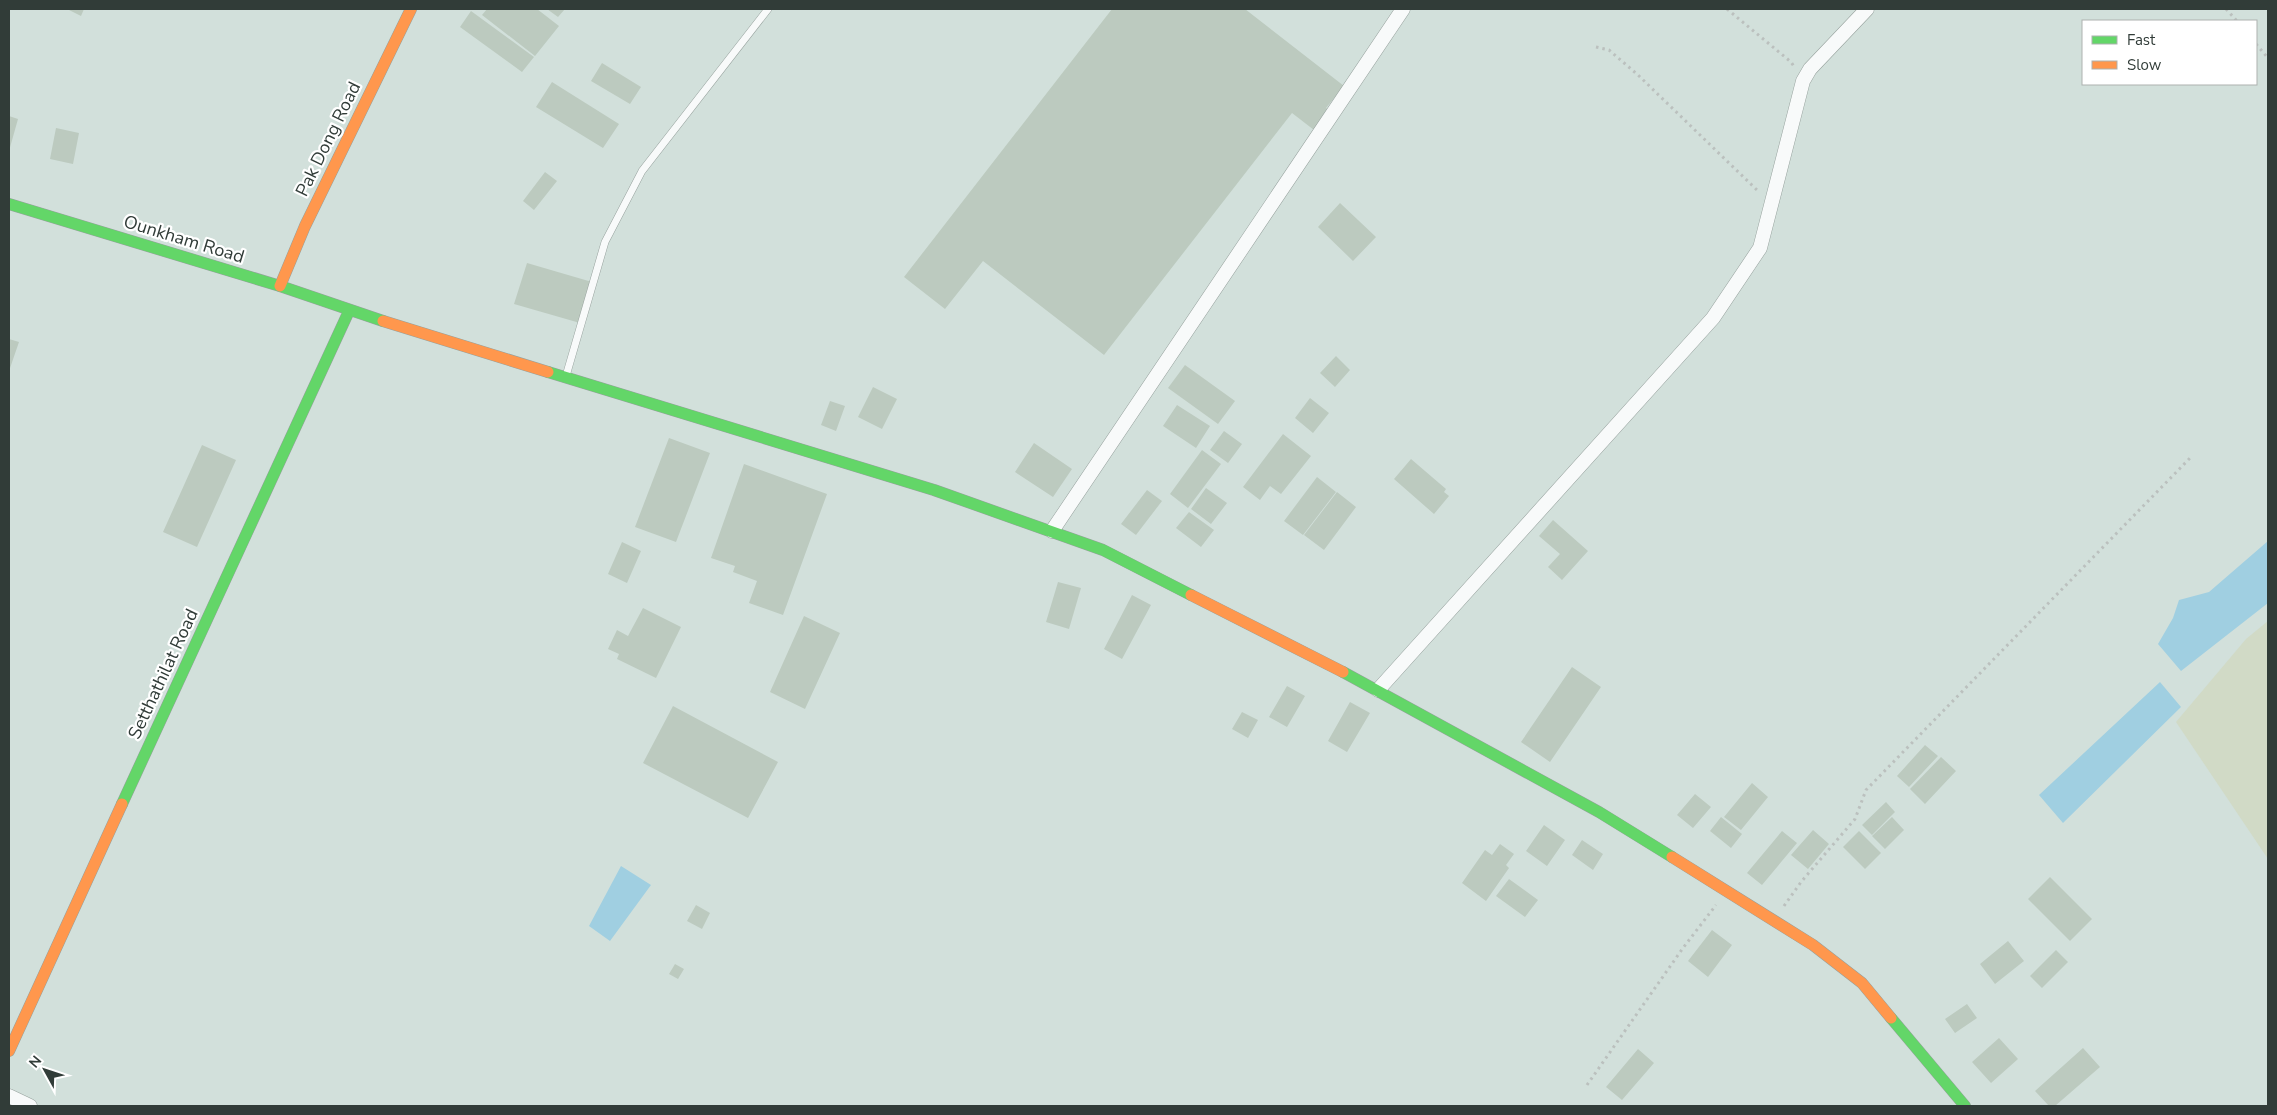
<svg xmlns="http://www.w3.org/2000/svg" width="2277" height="1115" font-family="'Nunito Sans',sans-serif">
  <rect width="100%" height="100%" fill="#d2e0db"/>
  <path fill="#d1dac6" d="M 2268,621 L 2268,859 L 2176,722 L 2246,639 Z"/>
  <path fill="#a0cfe1" d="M 2268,541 L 2268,603 L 2181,671 L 2158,644 L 2173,618 L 2179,600 L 2209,592 Z
    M 2160,682 L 2181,707 L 2063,823 L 2039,795 Z
    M 621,866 L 651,885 L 610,941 L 589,926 Z"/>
  <path fill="#bccabf" d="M 67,9 L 84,9 L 81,16 Z
    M 487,9 L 537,9 L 559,26 L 535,56 L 482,15 Z
    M 547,9 L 565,9 L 558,17 Z
    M 1112,9 L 1245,9 L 1344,86 L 1326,108 L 1329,110 L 1314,130 L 1292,113 L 1104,355 L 983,261 L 945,309 L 904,277 Z
    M 471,11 L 534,57 L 522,72 L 460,27 Z
    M 602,63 L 641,87 L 630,104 L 591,81 Z
    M 552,82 L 619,124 L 603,148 L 536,107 Z
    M 9,116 L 18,119 L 9,151 Z
    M 56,128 L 79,133 L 73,164 L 50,159 Z
    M 545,172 L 557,181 L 534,210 L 523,201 Z
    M 1340,203 L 1376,237 L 1353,261 L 1318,227 Z
    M 527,263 L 592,282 L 580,323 L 514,304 Z
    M 9,339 L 19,342 L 9,371 Z
    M 1336,356 L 1350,370 L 1335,387 L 1320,373 Z
    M 1185,365 L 1235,401 L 1218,424 L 1168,388 Z
    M 873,387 L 897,399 L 882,429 L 858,417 Z
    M 1310,398 L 1329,413 L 1313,433 L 1295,418 Z
    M 830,401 L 845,406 L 836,431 L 821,425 Z
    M 1177,405 L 1210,426 L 1196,448 L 1163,426 Z
    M 1224,431 L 1242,444 L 1228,463 L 1210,450 Z
    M 1283,434 L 1311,456 L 1281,494 L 1270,486 L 1260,500 L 1243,487 Z
    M 669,438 L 710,453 L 676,542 L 635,527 Z
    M 1034,443 L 1072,469 L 1053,497 L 1015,472 Z
    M 202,445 L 236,460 L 197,547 L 163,532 Z
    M 1202,450 L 1221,464 L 1188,508 L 1170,494 Z
    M 1411,459 L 1446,489 L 1444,492 L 1449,496 L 1434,514 L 1394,479 Z
    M 744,464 L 827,494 L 783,615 L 749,603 L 757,581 L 733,572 L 735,566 L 711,558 Z
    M 1317,477 L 1336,492 L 1303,535 L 1284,521 Z
    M 1206,488 L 1227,503 L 1211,524 L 1191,509 Z
    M 1147,490 L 1162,501 L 1136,535 L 1121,524 Z
    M 1337,492 L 1356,507 L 1324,550 L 1304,535 Z
    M 1189,512 L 1214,530 L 1201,547 L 1176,528 Z
    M 1553,520 L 1588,551 L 1562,580 L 1548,567 L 1560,554 L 1539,536 Z
    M 622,542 L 641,551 L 627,583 L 608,574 Z
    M 1058,582 L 1081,588 L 1069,629 L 1046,622 Z
    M 1132,595 L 1151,605 L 1122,659 L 1104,649 Z
    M 643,608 L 681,627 L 656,678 L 617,659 L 619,654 L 608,649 L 617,630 L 628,636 Z
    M 804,616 L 840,633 L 805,709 L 770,692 Z
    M 1572,667 L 1601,687 L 1550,762 L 1521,742 Z
    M 1287,686 L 1305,696 L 1287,727 L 1269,717 Z
    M 1350,702 L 1370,713 L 1347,752 L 1328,741 Z
    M 673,706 L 778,762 L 748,818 L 643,763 Z
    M 1242,712 L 1258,720 L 1248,738 L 1232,729 Z
    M 1925,745 L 1938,756 L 1909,787 L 1897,776 Z
    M 1941,757 L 1956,771 L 1925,804 L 1910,789 Z
    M 1752,783 L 1768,797 L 1741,830 L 1724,817 Z
    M 1695,794 L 1711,807 L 1693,828 L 1677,815 Z
    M 1886,802 L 1895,812 L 1872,835 L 1862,825 Z
    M 1721,817 L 1742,834 L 1731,848 L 1710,831 Z
    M 1892,817 L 1904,830 L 1885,849 L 1872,836 Z
    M 1544,825 L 1565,840 L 1547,866 L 1526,851 Z
    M 1813,830 L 1829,844 L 1808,869 L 1791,855 Z
    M 1782,831 L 1797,843 L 1762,885 L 1747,873 Z
    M 1859,831 L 1881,853 L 1865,869 L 1843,847 Z
    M 1582,840 L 1603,854 L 1593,870 L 1572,855 Z
    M 1500,844 L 1514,854 L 1506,865 L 1509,868 L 1486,901 L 1462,883 L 1485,850 L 1492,855 Z
    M 2050,877 L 2092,919 L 2070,941 L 2028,899 Z
    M 1509,879 L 1538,900 L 1525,917 L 1496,896 Z
    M 696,905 L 710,913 L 702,929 L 687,921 Z
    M 1712,930 L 1732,945 L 1708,977 L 1688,961 Z
    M 2008,941 L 2024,961 L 1995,984 L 1980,964 Z
    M 2056,950 L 2068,962 L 2042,988 L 2030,976 Z
    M 675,964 L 684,969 L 678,979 L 669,974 Z
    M 1967,1004 L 1977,1018 L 1955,1033 L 1945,1019 Z
    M 1999,1038 L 2018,1059 L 1991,1083 L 1972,1062 Z
    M 2083,1048 L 2100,1067 L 2055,1106 L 2049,1106 L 2035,1091 Z
    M 1638,1049 L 1654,1063 L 1622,1100 L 1606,1087 Z"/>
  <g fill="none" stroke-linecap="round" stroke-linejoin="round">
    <g stroke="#96a19d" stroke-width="8">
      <path id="lane" d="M 566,376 L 605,242 L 642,171 L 768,9"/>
    </g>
    <g stroke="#96a19d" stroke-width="15">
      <path id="street" d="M 1052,531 L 1403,9
        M 1378,690 L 1713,318 L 1760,248 L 1803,81 L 1810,69 L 1867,9
        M 9,1096 L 30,1106"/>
    </g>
    <g stroke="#96a19d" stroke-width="12">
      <path id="fast" d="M 9,204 L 280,286 L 383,321
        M 548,372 L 934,490 L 1103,550 L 1191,595
        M 1343,672 L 1599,812 L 1672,857
        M 122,804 L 349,311
        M 1891,1018 L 1965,1106"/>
    </g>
    <g stroke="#96a19d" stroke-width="12">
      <path id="slow" d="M 280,286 L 305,226 L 411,9
        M 383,321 L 548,372
        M 1191,595 L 1343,672
        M 1672,857 L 1813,945 L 1862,983 L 1891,1018
        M 9,1051 L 122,804"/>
    </g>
    <path stroke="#bbc0be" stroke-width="3" stroke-dasharray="2.5 4" stroke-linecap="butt" d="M 1727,9 L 1791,62 L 1795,68
      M 2226,9 L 2237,21
      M 2256,44 L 2268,58
      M 1596,47 L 1609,50 L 1638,75 L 1759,192
      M 1784,906 L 1801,882 L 1855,819 L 1866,790 L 2192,456
      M 1587,1085 L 1683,948 L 1716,905"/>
    <use href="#lane" stroke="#f8fafa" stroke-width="7"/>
    <use href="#street" stroke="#f8fafa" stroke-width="14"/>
    <use href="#fast" stroke="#63d668" stroke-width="11"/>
    <use href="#slow" stroke="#ff974d" stroke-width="11"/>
  </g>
  <g text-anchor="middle" stroke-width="4.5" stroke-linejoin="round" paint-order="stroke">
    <g font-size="18" fill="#313c38" stroke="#fff">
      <text transform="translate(328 139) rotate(-64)" y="6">Pak Dong Road</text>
      <text transform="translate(184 239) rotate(17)" y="6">Ounkham Road</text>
      <text transform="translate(163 674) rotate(-65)" y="6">Setthathilat Road</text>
    </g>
  </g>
  <rect width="2277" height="1115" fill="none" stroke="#313c38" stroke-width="20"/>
  <rect x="2082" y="20" width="175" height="65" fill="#ffffff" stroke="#adb1af"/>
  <rect x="2092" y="36" width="25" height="8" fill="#63d668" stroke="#adb1af"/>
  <text x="2127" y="45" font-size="15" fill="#313c38">Fast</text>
  <rect x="2092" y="61" width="25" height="8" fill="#ff974d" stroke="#adb1af"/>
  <text x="2127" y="70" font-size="15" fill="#313c38">Slow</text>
  <g transform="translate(45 1070) rotate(310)" stroke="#ffffff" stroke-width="4" paint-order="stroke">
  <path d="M0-4L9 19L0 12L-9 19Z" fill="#313c38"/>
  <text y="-8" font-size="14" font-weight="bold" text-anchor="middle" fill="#313c38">N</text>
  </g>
</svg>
